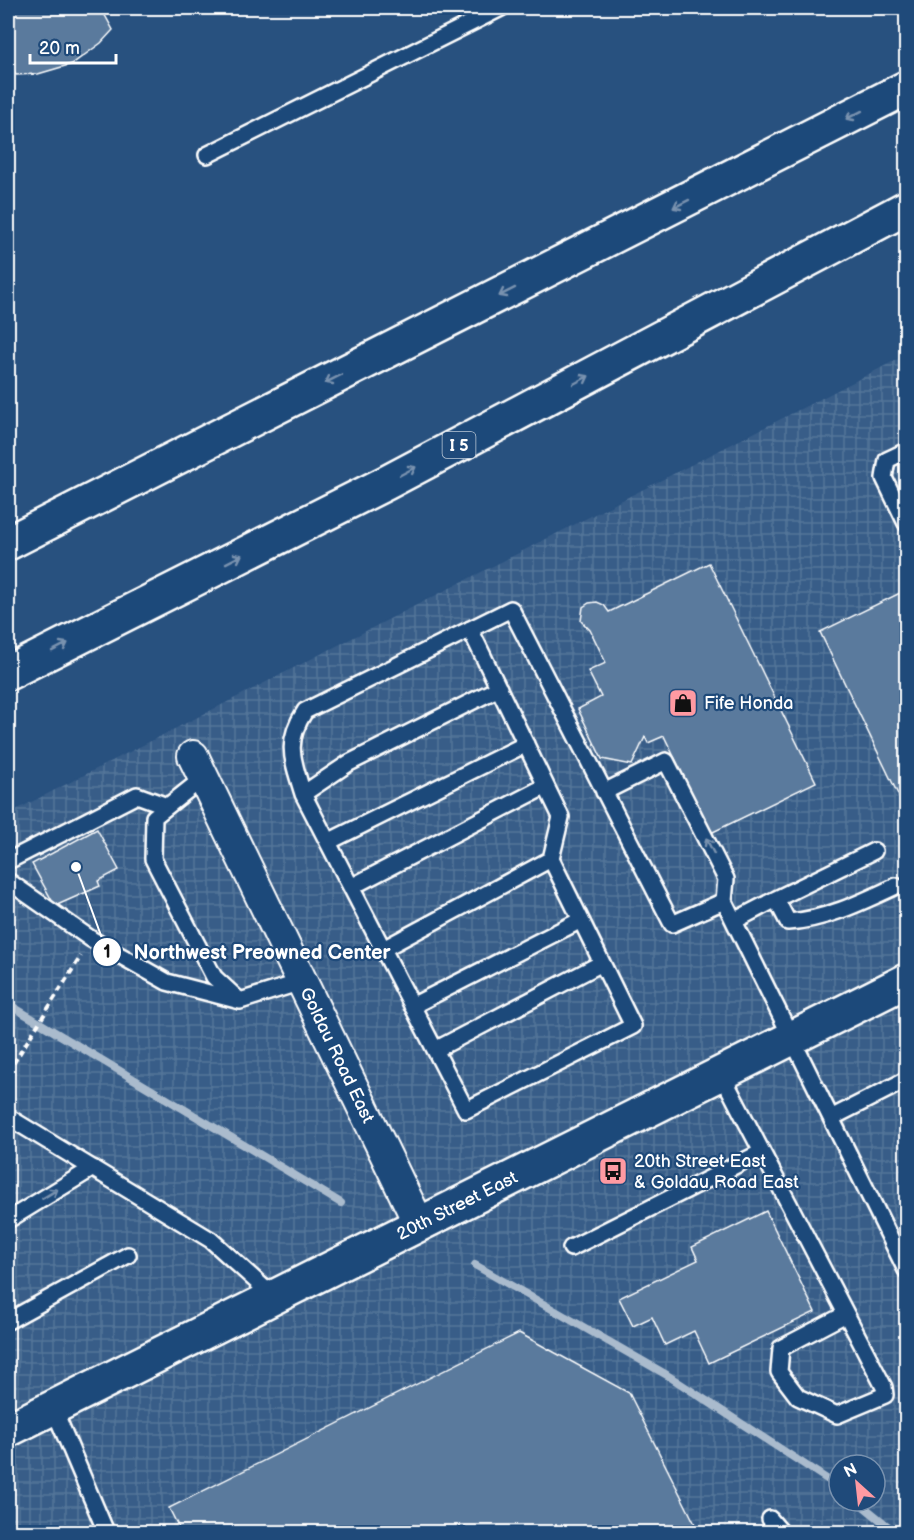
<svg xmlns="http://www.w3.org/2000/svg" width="914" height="1540" font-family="'Balsamiq Sans',sans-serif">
  <defs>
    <pattern id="industrial-grid" width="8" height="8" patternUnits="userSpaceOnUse" patternTransform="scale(1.5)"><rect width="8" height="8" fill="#375d88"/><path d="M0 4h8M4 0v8" fill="none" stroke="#55759a"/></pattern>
  </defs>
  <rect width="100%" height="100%" fill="#28517f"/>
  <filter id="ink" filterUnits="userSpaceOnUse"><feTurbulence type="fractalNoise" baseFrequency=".0167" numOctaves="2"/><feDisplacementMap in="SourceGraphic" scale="12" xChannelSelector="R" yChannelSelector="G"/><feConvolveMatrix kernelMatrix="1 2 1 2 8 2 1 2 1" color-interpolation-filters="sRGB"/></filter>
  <g filter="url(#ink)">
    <path fill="url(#industrial-grid)" fill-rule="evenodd" d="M 906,355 L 906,1532 L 8,1532 L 8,814 ZM 839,1465 L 875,1465 L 875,1501 L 839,1501 Z"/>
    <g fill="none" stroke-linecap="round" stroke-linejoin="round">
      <path stroke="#aabbcd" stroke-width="8" d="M 8,1004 L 341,1203
        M 475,1265 L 667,1375 L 839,1487
        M 857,1501 L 895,1532"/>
    </g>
    <path fill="#5a7a9d" stroke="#fff" stroke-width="1.5" d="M 8,8 L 101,8 L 113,30 L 101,43 L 72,64 L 38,74 L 16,75 L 8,58 Z
      M 709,563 L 816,782 L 711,833 L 664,736 L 648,743 L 645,737 L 632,765 L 602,759 L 578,709 L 601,697 L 588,671 L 606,663 L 590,630 L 581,621 L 583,607 L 589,603 L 597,602 L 604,605 L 609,612 Z
      M 902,592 L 906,602 L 906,811 L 820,632 Z
      M 97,829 L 119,870 L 98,881 L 100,886 L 55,906 L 32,864 Z
      M 766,1211 L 815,1312 L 709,1363 L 694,1331 L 665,1345 L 652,1317 L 633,1326 L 619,1298 L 698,1260 L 692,1247 Z
      M 519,1333 L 629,1393 L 699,1532 L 181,1532 L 169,1508 Z"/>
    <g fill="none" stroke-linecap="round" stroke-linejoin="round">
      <g stroke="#fff" stroke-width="20">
        <path id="service" d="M 207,155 L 501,8
          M 906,451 L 887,460 L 884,478 L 906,523
          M 470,629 L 561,817 L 551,859 L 633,1026 L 466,1110 L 303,794 C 293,760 284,743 305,711 L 511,609 L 672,924 L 724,901
          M 203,778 L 154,817 L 153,859 L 214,977 L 240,1001 L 301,982
          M 604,792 L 666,761 L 726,879 L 724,901 L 831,1118 L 906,1080
          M 303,794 L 349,763 L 499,688
          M 328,842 L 526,744
          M 8,861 L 137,795 L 167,806
          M 8,881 L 91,939 L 167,982 L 240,1001
          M 351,887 L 546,786
          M 776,899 L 874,851
          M 734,921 L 776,899 L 788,922 C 825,920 862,902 896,886
          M 383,949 L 551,859
          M 412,1006 L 581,920
          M 435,1050 L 602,963
          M 721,1073 C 775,1178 830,1282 884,1387 L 885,1395 L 837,1415 L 798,1397 L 779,1372 L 781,1348 L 846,1314
          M 8,1117 L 211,1240 L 274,1297
          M 831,1118 L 906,1270
          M 8,1220 L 93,1168
          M 571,1248 L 762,1152
          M 8,1321 L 128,1255
          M 53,1407 L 106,1532
          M 770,1519 L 781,1532"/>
      </g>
      <g stroke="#fff" stroke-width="34">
        <g id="minor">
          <path id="s1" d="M 193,756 L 419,1224"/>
        </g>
      </g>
      <g stroke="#fff" stroke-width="38">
        <g id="secondary">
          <path id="s2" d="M 8,1430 L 906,981"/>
        </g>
      </g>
      <g stroke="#fff" stroke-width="38">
        <path id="motorway" d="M 8,543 L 906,88
          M 8,673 L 386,483 L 906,208"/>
      </g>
      <path stroke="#fff" stroke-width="4" stroke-dasharray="6 4.5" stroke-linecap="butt" d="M 8,1072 L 81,956"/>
      <use href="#service" stroke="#1f4a7a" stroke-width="15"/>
      <use href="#minor" stroke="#1f4a7a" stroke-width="30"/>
      <use href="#secondary" stroke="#1f4a7a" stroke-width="33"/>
      <use href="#motorway" stroke="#1f4a7a" stroke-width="33"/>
    </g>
    <defs><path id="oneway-shaft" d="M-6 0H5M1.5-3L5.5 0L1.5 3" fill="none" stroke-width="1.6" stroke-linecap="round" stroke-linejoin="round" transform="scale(1.5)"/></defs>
    <g stroke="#7992af">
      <use href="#oneway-shaft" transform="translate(854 115) rotate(153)"/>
      <use href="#oneway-shaft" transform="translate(681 204) rotate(153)"/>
      <use href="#oneway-shaft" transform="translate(507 292) rotate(153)"/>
      <use href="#oneway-shaft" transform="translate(333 379) rotate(153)"/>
      <use href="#oneway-shaft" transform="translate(581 380) rotate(-28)"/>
      <use href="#oneway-shaft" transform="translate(408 471) rotate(-28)"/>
      <use href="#oneway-shaft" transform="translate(234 559) rotate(-27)"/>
      <use href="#oneway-shaft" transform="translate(60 647) rotate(-27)"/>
      <use href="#oneway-shaft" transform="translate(710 846) rotate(-117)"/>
      <use href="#oneway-shaft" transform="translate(50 1194) rotate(-31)"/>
    </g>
  </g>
  <defs>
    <g id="shop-square" transform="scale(1.5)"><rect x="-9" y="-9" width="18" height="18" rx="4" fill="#ff9aa2" stroke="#1f4a7a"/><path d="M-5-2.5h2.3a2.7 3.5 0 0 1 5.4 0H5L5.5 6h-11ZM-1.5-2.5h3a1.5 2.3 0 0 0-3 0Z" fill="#111"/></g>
    <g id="bus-square" transform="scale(1.5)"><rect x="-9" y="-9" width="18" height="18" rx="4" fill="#ff9aa2" stroke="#1f4a7a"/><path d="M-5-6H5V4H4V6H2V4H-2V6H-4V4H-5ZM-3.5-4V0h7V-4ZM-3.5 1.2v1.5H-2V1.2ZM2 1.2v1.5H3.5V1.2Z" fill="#111"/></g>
  </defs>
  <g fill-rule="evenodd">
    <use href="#shop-square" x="683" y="703"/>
    <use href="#bus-square" x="613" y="1171"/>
  </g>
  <g text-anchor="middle" stroke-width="4.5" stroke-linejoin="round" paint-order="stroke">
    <rect fill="#1f4a7a" stroke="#bcc9d7" stroke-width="1.5" x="442.5" y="432" width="33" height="26" rx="4.5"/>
    <g font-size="16" font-weight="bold" fill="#fff">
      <text x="459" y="451">I 5</text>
    </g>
    <g font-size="18" fill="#fff" stroke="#1f4a7a" text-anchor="start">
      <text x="704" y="709">Fife Honda</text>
      <text x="634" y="1167">20th Street East<tspan x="634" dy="21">&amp; Goldau Road East</tspan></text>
    </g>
    <g font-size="18" fill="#fff" stroke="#1f4a7a">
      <text dy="6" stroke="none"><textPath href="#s1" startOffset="332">Goldau Road East</textPath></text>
      <text dy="6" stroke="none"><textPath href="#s2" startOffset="502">20th Street East</textPath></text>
    </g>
  </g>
  <path fill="none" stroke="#fff" stroke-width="2" d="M76 867L107 952"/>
  <g fill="#fff" stroke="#1f4a7a" stroke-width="2">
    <circle cx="76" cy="867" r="6"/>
    <circle cx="107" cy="952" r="15"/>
  </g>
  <g font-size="18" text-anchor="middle" font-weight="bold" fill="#111">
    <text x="107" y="958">1</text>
  </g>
  <g font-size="20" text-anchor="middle" font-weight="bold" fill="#fff" stroke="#1f4a7a" stroke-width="4.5" stroke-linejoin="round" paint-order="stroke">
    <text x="262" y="959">Northwest Preowned Center</text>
  </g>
  <rect width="914" height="1540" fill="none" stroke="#1f4a7a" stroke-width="30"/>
  <rect x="15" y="15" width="884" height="1510" fill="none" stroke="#fff" stroke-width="2" filter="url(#ink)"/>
  <g transform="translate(857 1483) rotate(333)"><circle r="28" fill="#1f4a7a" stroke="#7992af" stroke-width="1.5"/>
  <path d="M0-4.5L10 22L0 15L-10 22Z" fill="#ff9aa2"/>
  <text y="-9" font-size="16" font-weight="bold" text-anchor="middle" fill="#ffffff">N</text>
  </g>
  <path d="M30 54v9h86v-9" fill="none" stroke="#ffffff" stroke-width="3"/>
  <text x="39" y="54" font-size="18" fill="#ffffff" stroke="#1f4a7a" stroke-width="4.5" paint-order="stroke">20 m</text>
</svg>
